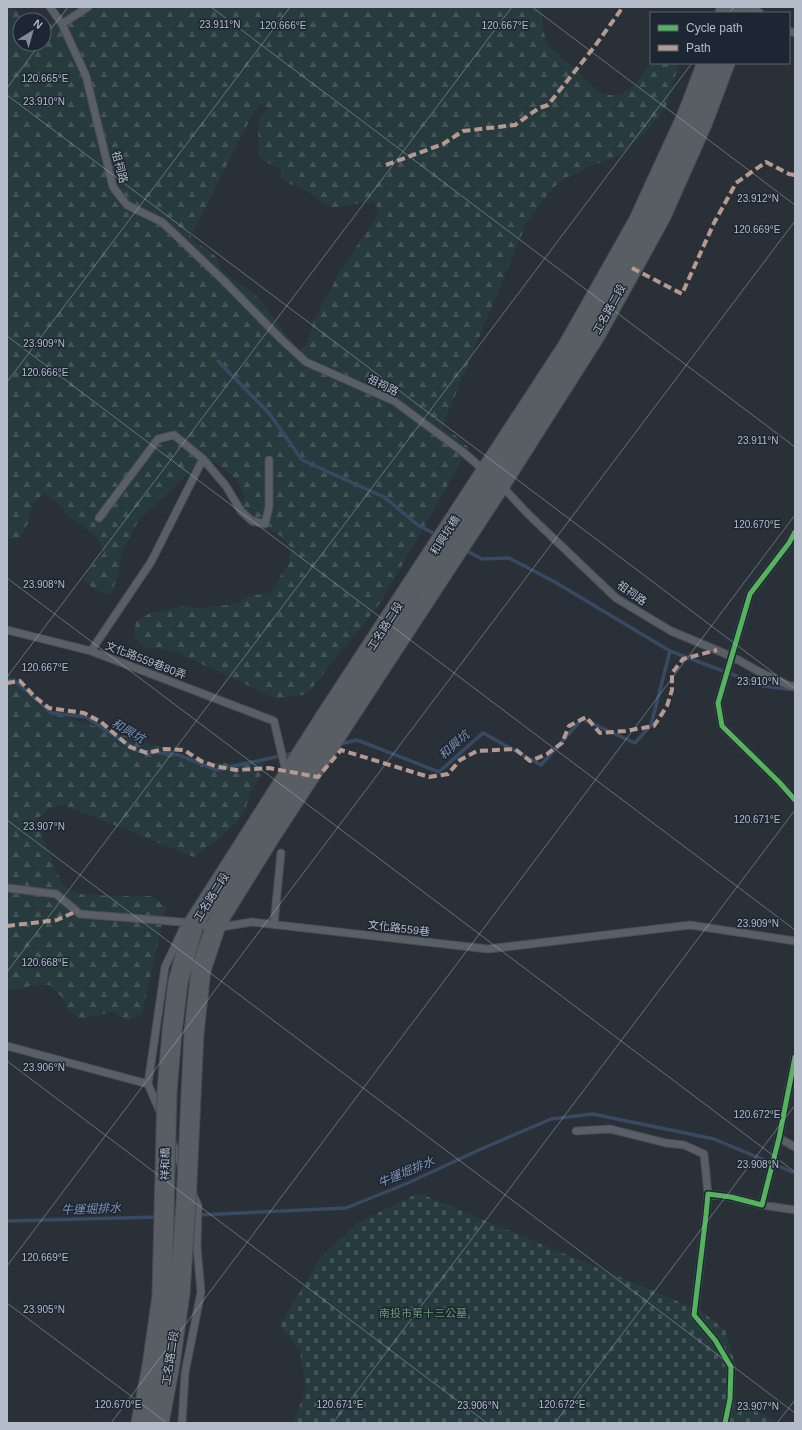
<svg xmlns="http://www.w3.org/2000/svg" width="802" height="1430" font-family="Arial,'Noto Sans TC',sans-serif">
  <defs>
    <pattern id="forest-firs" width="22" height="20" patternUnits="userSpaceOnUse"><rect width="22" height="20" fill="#273a3e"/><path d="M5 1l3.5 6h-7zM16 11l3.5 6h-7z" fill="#445559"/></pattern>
    <pattern id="cemetery-stones" width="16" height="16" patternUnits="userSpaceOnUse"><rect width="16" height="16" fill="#273a3e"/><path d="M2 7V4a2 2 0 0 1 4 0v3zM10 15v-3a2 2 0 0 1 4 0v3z" fill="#445559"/></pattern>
  </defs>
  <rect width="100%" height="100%" fill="#2a3038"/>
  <path fill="url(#forest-firs)" fill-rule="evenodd" d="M 7,7 L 13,7 L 26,20 L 20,20 L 20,44 L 44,44 L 44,26 C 53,23 63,17 66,7 L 541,7 L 543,30 L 548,46 L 576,69 L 589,83 L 604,95 L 620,95 L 635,85 L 651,62 L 651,63 L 679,63 L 666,107 L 645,133 L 632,143 L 621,155 L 591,166 L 560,181 L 549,193 L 527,222 L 442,427 L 456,436 L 469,448 L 381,602 L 307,694 L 277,699 L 178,653 L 163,649 L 146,648 L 134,637 L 136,621 L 152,612 L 169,609 L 185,606 L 203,608 L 235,604 L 250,596 L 269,593 L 288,565 L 291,548 L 281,536 L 235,511 L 245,498 C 237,478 232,473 213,462 L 195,467 L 138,521 L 122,554 L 119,573 L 111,594 L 95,590 L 84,580 L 92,565 L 104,553 L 97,537 L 68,516 L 58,503 L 44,493 L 32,505 L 29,522 L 19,538 L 7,539 ZM 260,104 L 268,109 L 260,117 L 258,126 L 259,154 L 264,161 L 280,169 L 283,178 L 289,184 L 299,186 L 330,207 L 339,207 L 373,201 L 377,207 L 376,218 L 339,272 L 330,292 L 317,313 L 313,321 L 312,330 L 305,347 L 298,350 L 259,298 L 222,271 L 215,256 L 208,250 L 195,242 L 186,229 L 193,232 L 248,123 Z
    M 7,671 L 13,680 L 41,709 L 210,763 L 229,763 L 265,759 L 261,775 L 251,791 L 246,807 L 236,823 L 222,836 L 194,857 L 64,805 L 50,808 L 37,819 C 43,842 54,864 63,886 L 80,894 L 114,896 L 151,896 L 166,907 L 142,1014 L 128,1021 L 113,1012 L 82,1019 L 68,1011 L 62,997 L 50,985 L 33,985 L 15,990 L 7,988 Z"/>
  <path fill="url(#cemetery-stones)" d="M 419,1193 L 701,1311 L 725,1330 L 736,1366 L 730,1399 L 781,1423 L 293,1423 L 306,1389 L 300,1351 L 280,1325 L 320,1259 L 357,1223 Z"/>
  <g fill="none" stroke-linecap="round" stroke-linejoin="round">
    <path stroke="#384963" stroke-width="3.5" d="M 218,361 L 269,413 L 302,460 L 384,497 L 418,525 L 437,535
      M 465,550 L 482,559 L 509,558 L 555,582 L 670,651 L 763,686 L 795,690
      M 7,681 L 14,680 L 51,713 L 86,717 L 138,751 L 179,755 L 216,770 L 294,753
      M 340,744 L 357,740 L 439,772 L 483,733 L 541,765 L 582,719 L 635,743 L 651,725 L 670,651
      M 198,1215 L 346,1208 L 408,1183 L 481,1149 L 551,1119 L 593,1114 L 714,1139 L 795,1173
      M 7,1221 L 158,1217"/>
    <g stroke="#484c53" stroke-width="9">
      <path id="service" d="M 50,7 L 62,24 L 86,76 L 113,187 L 127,205 L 162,222 L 223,280 L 282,340 L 306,362 L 394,401 L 463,452 L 486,472
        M 751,7 L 760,13
        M 62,24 L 88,7
        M 789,31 L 795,33
        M 501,485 L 527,513 L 616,598 L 671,631 L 733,657 L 758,671 L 790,686 L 795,686
        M 99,518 L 158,439 L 174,435 L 203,459 L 226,486 L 241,511 L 252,521 L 265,524 L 269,507 L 269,460
        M 795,532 L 789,543 L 750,594 L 718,703 L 722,726 L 779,782 L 795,800
        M 7,630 L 91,651 L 274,721 L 286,772
        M 91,651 L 151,562 L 203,459
        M 7,888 L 56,894 L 80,914 L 194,923 L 215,928 L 252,922 L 488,949 L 690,925 L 795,941
        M 274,924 L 281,853
        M 7,1046 L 148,1084 L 161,1114
        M 148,1084 L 165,967 L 183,929 L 190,925
        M 576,1131 L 610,1129 L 666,1143 L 684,1145 L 704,1154 L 708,1194
        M 779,1138 L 795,1147
        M 172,1142 L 182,1168
        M 762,1205 L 795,1210
        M 182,1423 L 185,1373 L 201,1292 L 197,1247 L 198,1206 L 192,1192
        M 725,1423 L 730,1399 L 731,1367 L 715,1340 L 694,1315 L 706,1215 L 708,1194 L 731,1197 L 762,1205 L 779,1138 L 795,1057"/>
    </g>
    <g stroke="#484c53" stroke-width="21">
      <path id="secondary" d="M 725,13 L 727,7
        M 743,13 L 745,7
        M 172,1032 L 178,982 L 194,923 L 326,716 L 568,346 L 638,222 L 686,118 L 707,63
        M 194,1032 L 201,970 L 215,928 L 222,914 L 271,835 L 343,725 L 500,485 L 596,334 L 661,216 L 702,124 L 725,63
        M 141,1423 L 152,1366 L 162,1296
        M 159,1423 L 170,1364 L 180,1293"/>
    </g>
    <use href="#service" stroke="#5a5e66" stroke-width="7"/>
    <use href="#secondary" stroke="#595d64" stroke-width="19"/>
    <g stroke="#484c53" stroke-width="21" stroke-linecap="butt">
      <path id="secondary-bridge" d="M 180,1293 L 186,1203 L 194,1032
        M 162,1296 L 167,1091 L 172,1032"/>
    </g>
    <use href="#secondary-bridge" stroke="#595d64" stroke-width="19"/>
    <path stroke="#b69a8f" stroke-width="4" stroke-dasharray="8 4" stroke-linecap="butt" d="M 386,165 L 443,144 L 463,131 L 515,125 L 539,108 L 548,105 L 595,46 L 623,7
      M 632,268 L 682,294 L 714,223 L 736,183 L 766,162 L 789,174 L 795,175
      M 7,683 L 20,681 L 34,696 L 49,708 L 84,713 L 101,722 L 130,747 L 147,753 L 164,749 L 184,750 L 201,761 L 215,766 L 236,770 L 269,768 L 318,777 L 341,750 L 429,777 L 448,774 L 460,760 L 477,751 L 515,749 L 530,761 L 547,754 L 562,743 L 569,726 L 586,717 L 600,733 L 625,731 L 654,726 L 667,706 L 672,690 L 672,673 L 683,659 L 717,650
      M 7,926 L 57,920 L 77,911"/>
    <g stroke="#1d2633" stroke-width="8">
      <path id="cycleway" d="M 795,532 L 789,543 L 750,594 L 718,703 L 722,726 L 779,782 L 795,800
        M 725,1423 L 730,1399 L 731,1367 L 715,1340 L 694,1315 L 706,1215 L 708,1194 L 731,1197 L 762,1205 L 779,1138 L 795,1057"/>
    </g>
    <use href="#cycleway" stroke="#56b35d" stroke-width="5"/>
  </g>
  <path fill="none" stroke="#b4bcc9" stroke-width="1" stroke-opacity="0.45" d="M 211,7 L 795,447M 532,7 L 795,205M 729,13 L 734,7M 44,38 L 68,7M 7,88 L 40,44M 7,95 L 795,689M 7,336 L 795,930M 7,382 L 290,7M 7,578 L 795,1172M 7,677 L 512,7M 7,820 L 795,1413M 7,972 L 692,63M 7,1061 L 487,1423M 7,1266 L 795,221M 7,1303 L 167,1423M 111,1423 L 795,515M 333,1423 L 795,810M 555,1423 L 795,1105M 777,1423 L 795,1400"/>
  <g text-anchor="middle" stroke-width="3" stroke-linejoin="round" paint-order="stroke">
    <g font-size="11" fill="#b4bcc9" stroke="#1d2633">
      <text transform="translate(120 167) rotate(75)" y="4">祖祠路</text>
      <text transform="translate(609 309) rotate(-61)" y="4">工名路二段</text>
      <text transform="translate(383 385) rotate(26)" y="4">祖祠路</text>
      <text transform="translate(445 535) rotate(-57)" y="4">和興坑橋</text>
      <text transform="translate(632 593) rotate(35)" y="4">祖祠路</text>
      <text transform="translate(385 626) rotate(-57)" y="4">工名路二段</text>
      <text transform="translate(146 660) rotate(21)" y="4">文化路559巷80弄</text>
      <text transform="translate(211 897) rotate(-58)" y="4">工名路二段</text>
      <text transform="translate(399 928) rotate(7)" y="4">文化路559巷</text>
      <text transform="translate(165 1164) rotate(-89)" y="4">祥和橋</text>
      <text transform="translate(170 1358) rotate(-81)" y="4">工名路二段</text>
    </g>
    <g font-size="11" fill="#6b9a76" stroke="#1d2633">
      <text x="423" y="1317">南投市第十三公墓</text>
    </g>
    <g font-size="12" font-style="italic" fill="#7c92b1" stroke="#1d2633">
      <text transform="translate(128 731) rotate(30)" y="4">和興坑</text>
      <text transform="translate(454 745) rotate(-42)" y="4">和興坑</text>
      <text transform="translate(406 1172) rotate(-23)" y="4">牛運堀排水</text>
      <text transform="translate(91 1209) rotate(-2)" y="4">牛運堀排水</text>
    </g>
  </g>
  <g font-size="10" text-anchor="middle" fill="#b4bcc9" stroke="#1d2633" stroke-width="3" stroke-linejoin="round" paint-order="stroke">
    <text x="220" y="28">23.911°N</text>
    <text x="283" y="29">120.666°E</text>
    <text x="505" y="29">120.667°E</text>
    <text x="45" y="82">120.665°E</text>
    <text x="44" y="105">23.910°N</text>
    <text x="758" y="202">23.912°N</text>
    <text x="757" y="233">120.669°E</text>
    <text x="44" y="347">23.909°N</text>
    <text x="45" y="376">120.666°E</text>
    <text x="758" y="444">23.911°N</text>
    <text x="757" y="528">120.670°E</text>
    <text x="44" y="588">23.908°N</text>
    <text x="45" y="671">120.667°E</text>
    <text x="758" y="685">23.910°N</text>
    <text x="757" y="823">120.671°E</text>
    <text x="44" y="830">23.907°N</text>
    <text x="758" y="927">23.909°N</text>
    <text x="45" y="966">120.668°E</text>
    <text x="44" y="1071">23.906°N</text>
    <text x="757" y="1118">120.672°E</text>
    <text x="758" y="1168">23.908°N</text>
    <text x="45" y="1261">120.669°E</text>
    <text x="44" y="1313">23.905°N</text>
    <text x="118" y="1408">120.670°E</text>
    <text x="340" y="1408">120.671°E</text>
    <text x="562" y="1408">120.672°E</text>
    <text x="478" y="1409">23.906°N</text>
    <text x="758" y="1410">23.907°N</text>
  </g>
  <rect width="802" height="1430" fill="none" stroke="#b4bcc9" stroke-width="16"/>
  <rect x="650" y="12" width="140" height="52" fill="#1d2633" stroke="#59626f"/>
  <rect x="658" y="25" width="20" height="6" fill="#56b35d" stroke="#59626f"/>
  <text x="686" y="32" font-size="12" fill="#b4bcc9">Cycle path</text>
  <rect x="658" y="45" width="20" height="6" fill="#b69a8f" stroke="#59626f"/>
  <text x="686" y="52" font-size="12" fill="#b4bcc9">Path</text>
  <g transform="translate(32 32) rotate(37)"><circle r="19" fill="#1d2633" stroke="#59626f"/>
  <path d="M0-3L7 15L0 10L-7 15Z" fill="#848b96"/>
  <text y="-6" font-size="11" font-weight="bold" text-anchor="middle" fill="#b4bcc9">N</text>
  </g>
</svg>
